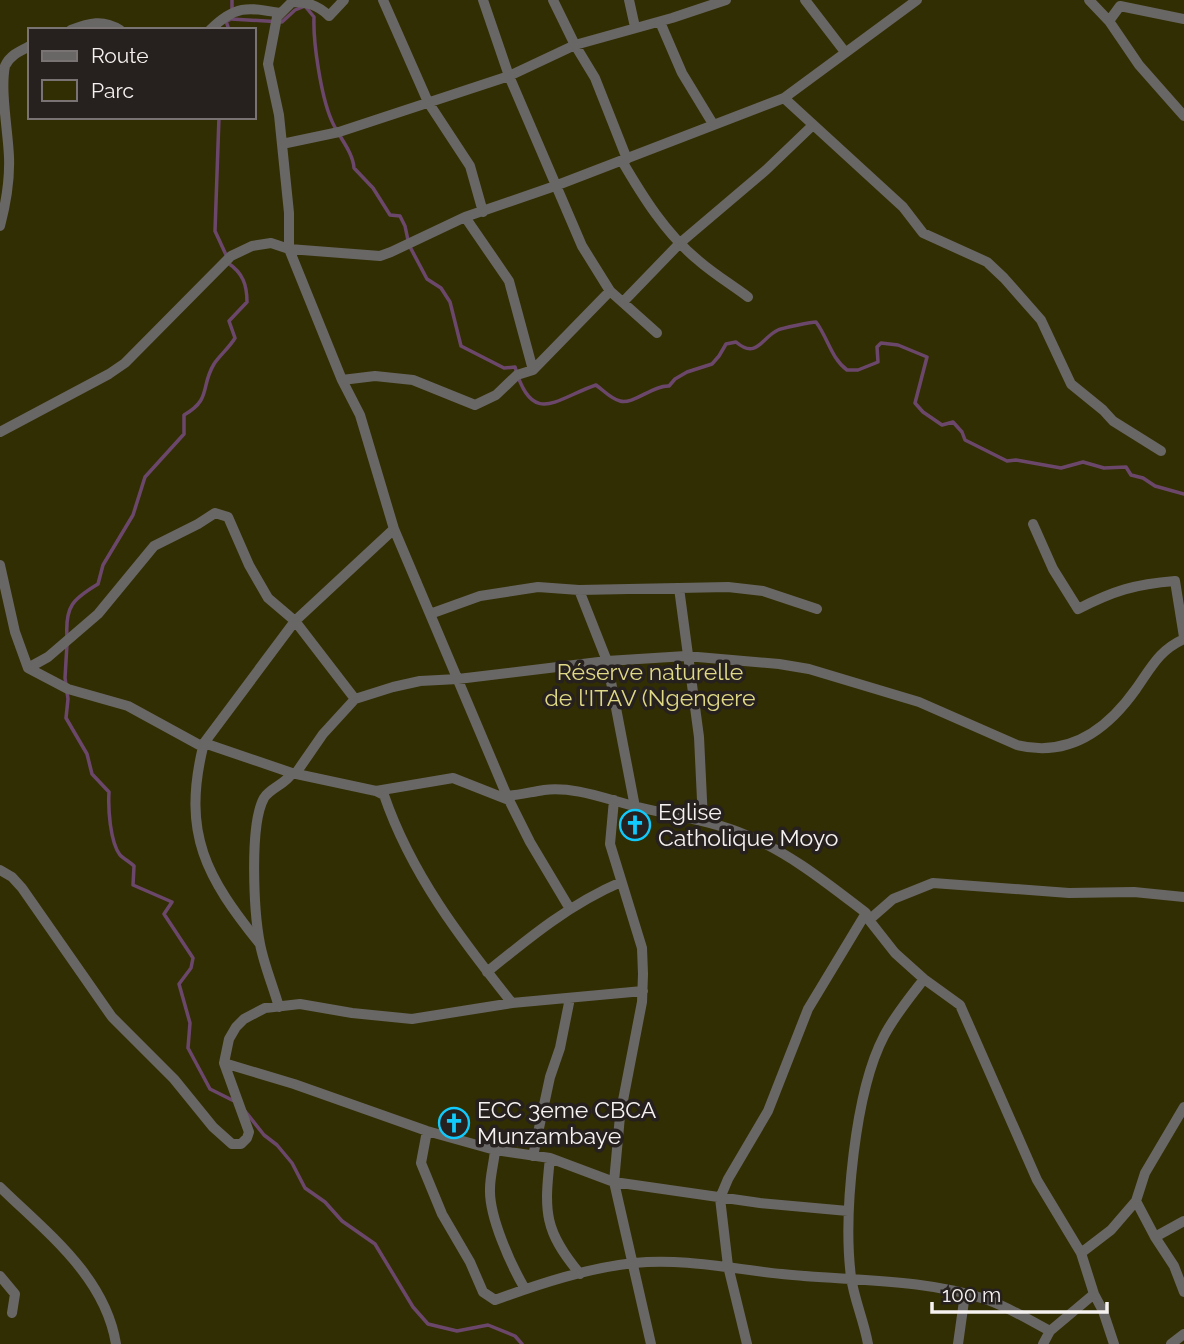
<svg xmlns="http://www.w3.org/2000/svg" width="1184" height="1344" font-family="Raleway,sans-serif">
  <rect width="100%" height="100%" fill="#26201f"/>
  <path fill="#322e03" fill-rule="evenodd" d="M 0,0 L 1184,0 L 1184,1344 L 0,1344 ZM 30,30 L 254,30 L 254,117 L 30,117 Z"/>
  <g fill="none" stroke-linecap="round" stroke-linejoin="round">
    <path stroke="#6c476c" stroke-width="3.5" d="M 232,10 L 232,0
      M 231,19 L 282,22 L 295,10 L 305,6 L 314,17 C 313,43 321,95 331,119 C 337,135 353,151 354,168 L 373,188 L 390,215 L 400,216 L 405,226 L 409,245 L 427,279 L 441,288 L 450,302 L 461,346 L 504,368 L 515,367 C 532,428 557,398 596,385 C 603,390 611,399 620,401 C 633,405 653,385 669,386 L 675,379 L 687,372 L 712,364 L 719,356 L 726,344 L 736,342 C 757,360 762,337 778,330 C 782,328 812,322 816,322 C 828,338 831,358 847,370 L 858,370 L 878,362 L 877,347 L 881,343 L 898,345 L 927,357 L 915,403 L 923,412 L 942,425 L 953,422 L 962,432 L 965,440 L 1007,461 L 1016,460 L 1061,468 L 1083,462 L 1104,468 L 1126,467 L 1131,475 L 1143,478 L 1155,486 L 1184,494
      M 229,20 L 226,21 L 229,30
      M 219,117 L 215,231 L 227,257
      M 67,637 C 65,606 73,599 98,584 L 103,565 L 133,515 L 145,477 L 184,434 L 184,415 C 212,399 200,387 214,364 C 220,355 229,348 235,338 L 229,321 L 247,302 C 247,285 243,273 228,263
      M 67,644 L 65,678 L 68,699 L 66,718 L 87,754 L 92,774 L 109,792 C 108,808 110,842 120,855 C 124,859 130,862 134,866 L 133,885 L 172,902 L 164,914 L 193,958 L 191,968 L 179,984 L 190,1023 L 188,1048 L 210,1089 L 234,1101
      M 245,1111 L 264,1135 L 277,1145 L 292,1163 L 305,1188 L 325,1202 L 342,1221 L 375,1244 L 413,1307 L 428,1324 L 457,1331 L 488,1325 L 515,1336 L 522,1344"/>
    <path stroke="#696765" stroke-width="10" d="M 344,0 L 329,16 C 318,5 307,2 292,2 L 277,17 L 268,64 L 279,115 L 289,213 L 289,249 L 342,380 L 360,415 L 394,529 L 507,796
      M 383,0 L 428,102 L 470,166 L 483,212
      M 483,0 L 509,76 L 582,246 L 610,291 L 657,333
      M 553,0 L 575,45 L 595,78 L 627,159
      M 629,0 L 635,27
      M 805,0 L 845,52
      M 1089,0 L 1109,21 L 1139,65 L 1184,116
      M 1109,21 L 1120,6 L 1184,19
      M 660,22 L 682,73 L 713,124
      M 71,30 C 89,23 103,19 120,30
      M 210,30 C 235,5 247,7 280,13
      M 784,98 L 903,207 L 923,233 L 987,262 L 1004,278 L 1041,320 L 1071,384 L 1103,410 L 1113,421 L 1161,451
      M 282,144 L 339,132 L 509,76 L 575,45 L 672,18 L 726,0
      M 622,161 C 643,197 666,234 699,261 C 714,274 732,285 748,297
      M 465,217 L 509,281 L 533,370
      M 0,226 C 6,203 10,182 9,157 C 8,131 0,90 5,66 C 10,55 20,51 30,46
      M 623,302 L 680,243 L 766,170 L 813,125
      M 342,380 L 375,376 L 413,380 L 475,405 L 496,395 L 517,375 L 533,370 L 610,291
      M 0,432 L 109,374 L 125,363 L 231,256 L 252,246 L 271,243 L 289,249 L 380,256 L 391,252 L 465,217 L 555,186 L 784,98 L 917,0
      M 1033,524 L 1053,569 L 1078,609 C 1113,591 1135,584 1175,581 L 1184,637
      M 0,565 L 15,632 L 28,668 L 68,689 L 128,706 L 203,747 L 204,743 L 292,773 L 376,791 L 453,778 L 509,800 L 507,796 C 520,795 531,792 544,790 C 575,786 608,800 638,807 C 674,816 711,820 746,835 C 790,853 828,884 866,913 L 869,920 L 895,953 L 924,979 L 960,1005 L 1037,1180 L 1081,1253 L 1094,1294 L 1103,1311 L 1114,1344
      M 679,588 L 699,737 L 703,821
      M 579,590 L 607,661 L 635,807
      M 430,614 L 480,596 L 538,587 L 579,590 L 728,587 L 763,591 L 817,609
      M 28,668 L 48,657 L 98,614 L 154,546 L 198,524 L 215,513 L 228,517 L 249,565 L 268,598 L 295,621 L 355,699
      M 204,743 L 295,621 L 394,529
      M 203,747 C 182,834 206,877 260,944
      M 296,773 L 323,734 L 355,699 L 393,687 L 420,681 L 458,679 L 607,661 L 686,656 L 779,664 L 809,669 L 919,702 L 1017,745 C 1069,758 1107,730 1136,689 C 1151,668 1159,650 1184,639
      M 376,791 L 384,795 C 411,874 461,939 512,1003
      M 509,800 L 530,842 L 570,909
      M 614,800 L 610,844 L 642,948 L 643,974 L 642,1002 L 620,1116 L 614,1182 L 651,1344
      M 0,870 L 12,877 L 22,888 L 112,1017 L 174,1079 L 213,1127 L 232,1144 L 241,1144 L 247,1138 L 249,1132 L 224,1063 L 229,1039 L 236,1027 L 244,1019 L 265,1008 L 300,1004 L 352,1013 L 412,1019 L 512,1003 L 643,991
      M 869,920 L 893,899 L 933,883 L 1069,893 L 1134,892 L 1184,897
      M 487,972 C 530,937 570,904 621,882
      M 279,1007 C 273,986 264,965 260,944 C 254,913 249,825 264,798 C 270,788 286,784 292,773
      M 224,1063 L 294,1084 L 427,1131 L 495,1150 L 550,1158 L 614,1182 L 760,1203 L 848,1211
      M 427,1131 L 421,1163 L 442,1214 L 470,1262 L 483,1292 L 495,1300 C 539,1284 587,1268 634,1263 C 684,1258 732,1269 782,1274 C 848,1281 924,1278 988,1300 C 1010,1308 1029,1320 1050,1331
      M 495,1150 C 494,1163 490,1176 490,1189 C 489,1217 511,1265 525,1289
      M 533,1156 L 550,1077 L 560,1048 L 570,998
      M 550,1158 C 544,1212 544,1231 580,1274
      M 0,1187 C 46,1232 105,1276 116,1344
      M 1136,1201 L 1155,1237 L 1174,1266 L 1184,1292
      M 1155,1237 L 1184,1221
      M 1081,1253 L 1111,1230 L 1136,1201 L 1145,1173 L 1184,1107
      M 0,1276 L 15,1294 L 12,1313
      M 747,1344 L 728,1266 L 720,1198 L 728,1179 L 768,1111 L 808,1009 L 866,913
      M 868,1344 C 864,1321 854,1299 851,1277 C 843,1214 855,1091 884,1036 C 895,1015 910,997 924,979
      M 958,1344 L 965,1294
      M 1043,1344 L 1050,1331 L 1094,1294
      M 1171,1344 L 1184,1334"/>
  </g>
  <defs>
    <g id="church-ring" transform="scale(1.575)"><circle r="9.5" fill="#26201f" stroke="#11cafb" stroke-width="1.5"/><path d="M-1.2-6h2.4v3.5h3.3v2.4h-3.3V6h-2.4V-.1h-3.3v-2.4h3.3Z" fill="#11cafb"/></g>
  </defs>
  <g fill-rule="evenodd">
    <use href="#church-ring" x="635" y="825"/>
    <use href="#church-ring" x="454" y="1123"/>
  </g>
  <g text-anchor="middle" stroke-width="7" stroke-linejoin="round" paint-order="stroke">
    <g font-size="23" fill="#dfd885" stroke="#26201f">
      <text x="650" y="680">Réserve naturelle<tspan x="650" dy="26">de l'ITAV (Ngengere</tspan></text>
    </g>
    <g font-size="23" fill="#f6f2f1" stroke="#26201f" text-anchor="start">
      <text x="658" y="820">Eglise<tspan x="658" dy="26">Catholique Moyo</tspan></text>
      <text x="477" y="1118">ECC 3eme CBCA<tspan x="477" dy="26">Munzambaye</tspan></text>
    </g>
  </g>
  <rect x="28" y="28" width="228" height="91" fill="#26201f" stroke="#797473" stroke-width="2"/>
  <rect x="42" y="51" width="35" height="10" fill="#696765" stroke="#797473" stroke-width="2"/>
  <text x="91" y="63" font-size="21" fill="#f6f2f1">Route</text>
  <rect x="42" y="80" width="35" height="21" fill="#322e03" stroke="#797473" stroke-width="2"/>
  <text x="91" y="98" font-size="21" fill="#f6f2f1">Parc</text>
  <path d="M932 1302v10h175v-10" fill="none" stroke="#f6f2f1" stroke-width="3.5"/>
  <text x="942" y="1302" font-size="21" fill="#f6f2f1" stroke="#26201f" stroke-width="5" paint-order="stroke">100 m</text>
</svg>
